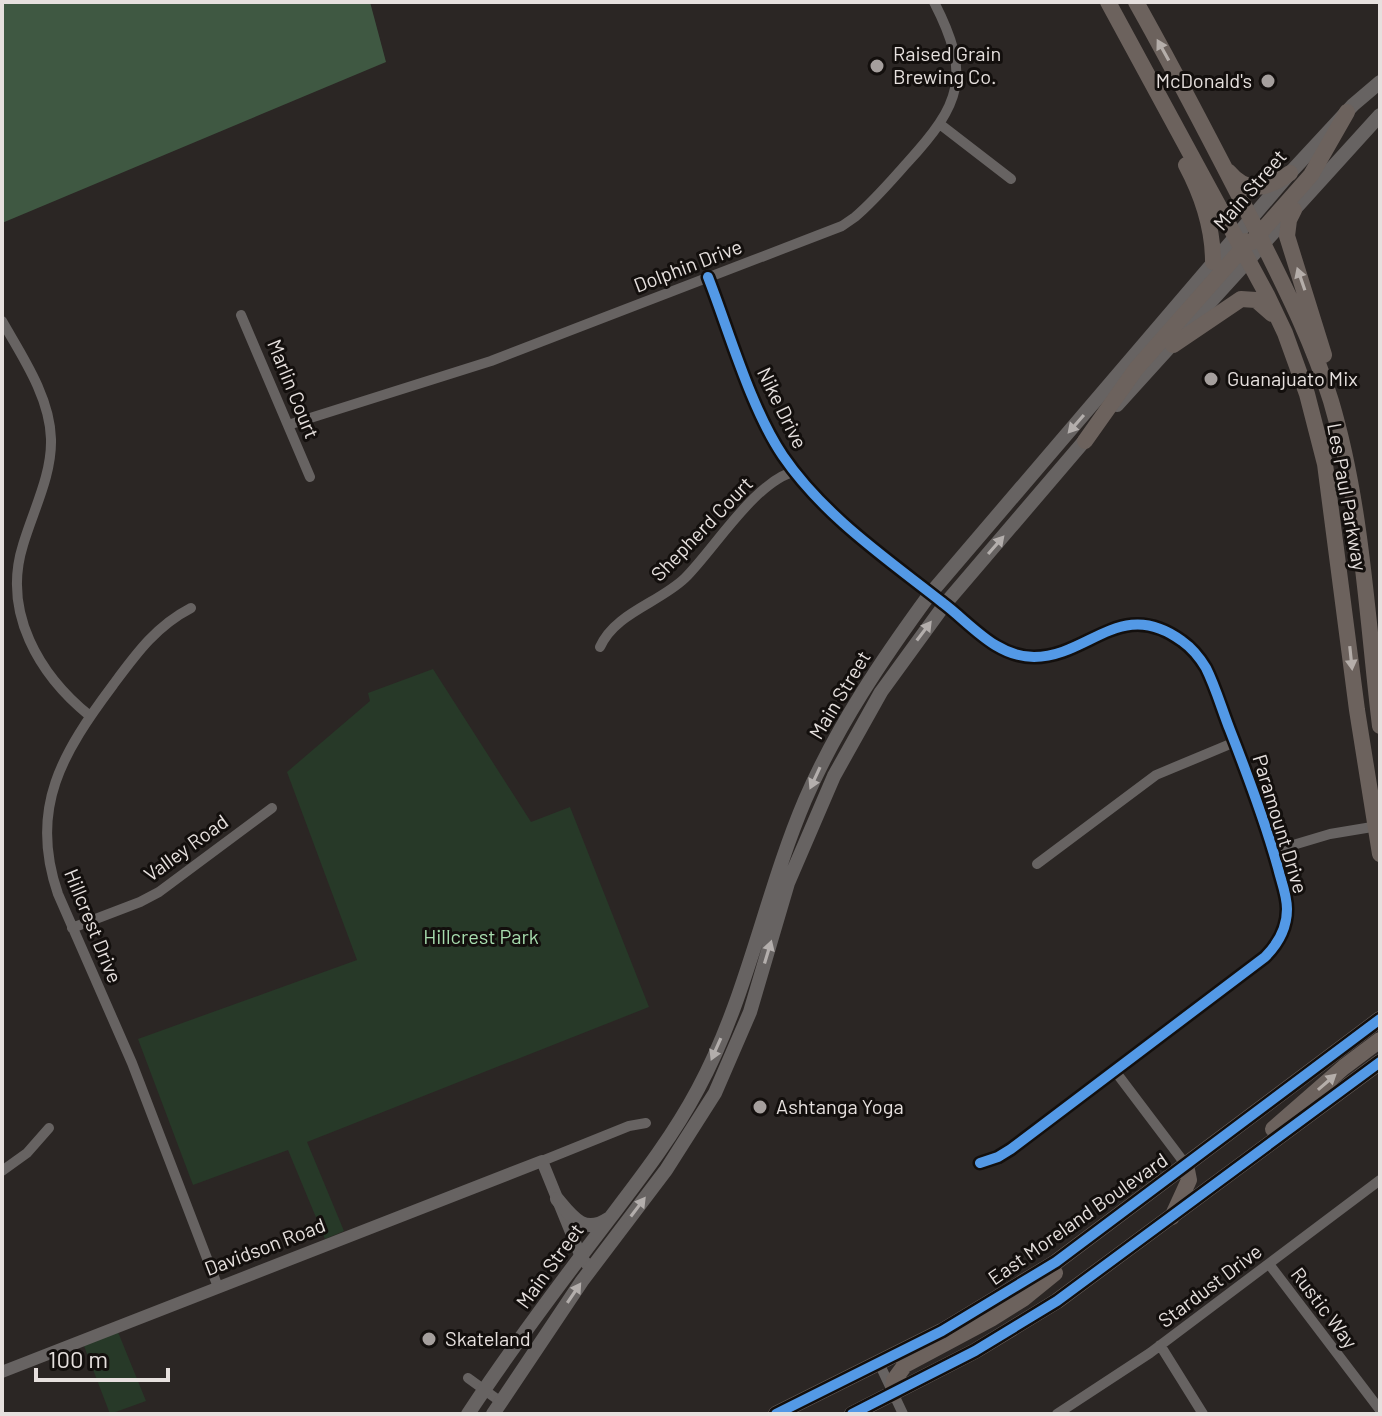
<svg xmlns="http://www.w3.org/2000/svg" width="1382" height="1416" font-family="Barlow,sans-serif">
  <rect width="100%" height="100%" fill="#2b2624"/>
  <path fill="#273928" d="M 433,669 L 531,822 L 570,807 L 649,1007 L 307,1142 L 344,1231 L 325,1239 L 288,1150 L 193,1185 L 138,1039 L 357,960 L 287,772 L 370,701 L 368,693 Z
    M 118,1332 L 146,1401 L 110,1414 L 84,1346 Z"/>
  <path fill="#3f5842" d="M 2,2 L 370,2 L 386,62 L 2,223 Z"/>
  <g fill="none" stroke-linecap="round" stroke-linejoin="round">
    <path stroke="#676362" stroke-width="10" d="M 941,125 L 1011,179
      M 708,277 C 729,331 751,409 783,456 C 824,516 886,558 943,603 C 971,624 996,657 1034,657 C 1089,657 1121,596 1182,641 C 1192,648 1200,658 1206,668 C 1216,688 1222,710 1230,730 C 1248,776 1265,821 1278,868 C 1281,881 1287,895 1287,909 C 1287,928 1278,944 1265,957 L 1011,1149 L 998,1157 L 980,1163
      M 241,315 L 310,477
      M 2,321 C 22,356 50,397 51,439 C 52,475 33,511 23,545 C 2,612 39,675 90,716
      M 288,425 L 491,361 L 842,226 L 855,217 C 874,201 890,182 907,163 C 961,104 972,76 934,2
      M 191,608 C 156,626 136,654 113,685 C 63,752 28,808 58,894 L 132,1063 L 218,1287
      M 600,647 C 615,613 659,603 685,578 C 715,548 756,480 796,471
      M 1273,851 L 1330,834 L 1378,826
      M 1037,864 L 1156,775 L 1235,742
      M 72,928 L 140,902 L 159,892 L 272,808
      M 1115,1071 L 1186,1165
      M 542,1161 L 629,1126 L 646,1123
      M 2,1171 L 27,1153 L 49,1128
      M 1269,1264 L 1380,1410
      M 1160,1345 L 1203,1414
      M 879,1363 L 903,1414
      M 468,1378 L 501,1402
      M 1057,1414 L 1150,1353 L 1380,1180"/>
    <path stroke="#676362" stroke-width="12" d="M 2,1372 L 542,1161 L 581,1257 L 591,1269"/>
    <path stroke="#676362" stroke-width="14" d="M 1117,405 L 1380,115
      M 557,1199 C 572,1217 584,1235 608,1219
      M 468,1414 C 512,1347 561,1282 610,1218 C 642,1176 673,1136 698,1089 C 747,998 765,894 805,800 C 837,726 883,658 930,594 L 1290,173 L 1353,105 L 1380,82
      M 493,1414 L 582,1281 L 666,1170 L 715,1093 L 750,1012 L 788,883 L 834,776 L 881,692 L 945,604 L 1092,432"/>
    <path stroke="#6c625d" stroke-width="16" d="M 1108,2 L 1267,295 L 1285,333 L 1307,394 L 1325,464 L 1357,710 L 1380,854
      M 1136,2 C 1176,73 1213,145 1250,217 C 1280,278 1311,336 1331,401 C 1362,505 1367,618 1380,726
      M 1186,165 C 1202,195 1213,228 1213,262
      M 1229,172 C 1248,195 1269,188 1290,173
      M 1294,210 L 1289,220 L 1287,236 L 1324,355
      M 1252,242 L 1311,175 L 1347,112
      M 1173,345 L 1241,299 L 1256,300 L 1272,314
      M 1085,441 L 1136,369 L 1242,249 L 1246,241
      M 1273,1129 L 1344,1067 L 1380,1040
      M 1172,1217 L 1189,1180 L 1186,1165
      M 893,1394 L 894,1380 L 905,1365 L 991,1319 L 1023,1299 L 1055,1273
      M 776,1414 L 942,1331 L 1056,1262 L 1380,1019
      M 852,1414 L 975,1351 L 1057,1301 L 1380,1062"/>
    <g stroke="#130f0d" stroke-width="15">
      <path id="cycleway" d="M 708,277 C 729,331 751,409 783,456 C 824,516 886,558 943,603 C 971,624 996,657 1034,657 C 1089,657 1121,596 1182,641 C 1192,648 1200,658 1206,668 C 1216,688 1222,710 1230,730 C 1248,776 1265,821 1278,868 C 1281,881 1287,895 1287,909 C 1287,928 1278,944 1265,957 L 1011,1149 L 998,1157 L 980,1163
        M 776,1414 L 942,1331 L 1056,1262 L 1380,1019
        M 852,1414 L 975,1351 L 1057,1301 L 1380,1062"/>
    </g>
    <use href="#cycleway" stroke="#5399e6" stroke-width="10"/>
  </g>
  <defs><path id="oneway-solid" d="M-6-.8H1V-3.2L6.5 0L1 3.2V.8H-6Z" transform="scale(2)"/></defs>
  <g fill="#b5aeaa">
    <use href="#oneway-solid" transform="translate(1163 50) rotate(-119)"/>
    <use href="#oneway-solid" transform="translate(1301 279) rotate(-109)"/>
    <use href="#oneway-solid" transform="translate(1351 658) rotate(84)"/>
    <use href="#oneway-solid" transform="translate(1327 1082) rotate(-41)"/>
  </g>
  <g fill="#b3aeac">
    <use href="#oneway-solid" transform="translate(1076 424) rotate(131)"/>
    <use href="#oneway-solid" transform="translate(996 545) rotate(-49)"/>
    <use href="#oneway-solid" transform="translate(924 631) rotate(-53)"/>
    <use href="#oneway-solid" transform="translate(815 778) rotate(115)"/>
    <use href="#oneway-solid" transform="translate(768 952) rotate(-73)"/>
    <use href="#oneway-solid" transform="translate(716 1049) rotate(114)"/>
    <use href="#oneway-solid" transform="translate(638 1207) rotate(-53)"/>
    <use href="#oneway-solid" transform="translate(574 1293) rotate(-56)"/>
  </g>
  <g fill="#a59f9d" stroke="#130f0d" stroke-width="3">
    <circle cx="877" cy="66" r="8"/>
    <circle cx="1268" cy="81" r="8"/>
    <circle cx="1211" cy="379" r="8"/>
    <circle cx="760" cy="1107" r="8"/>
    <circle cx="429" cy="1339" r="8"/>
  </g>
  <g text-anchor="middle" stroke-width="6" stroke-linejoin="round" paint-order="stroke">
    <g font-size="20" fill="#e6e0de" stroke="#130f0d" text-anchor="start">
      <text x="893" y="61">Raised Grain<tspan x="893" dy="23">Brewing Co.</tspan></text>
      <text x="1252" y="88" text-anchor="end">McDonald's</text>
      <text x="1227" y="386">Guanajuato Mix</text>
      <text x="776" y="1114">Ashtanga Yoga</text>
      <text x="445" y="1346">Skateland</text>
    </g>
    <g font-size="20" fill="#e6e0de" stroke="#130f0d">
      <text transform="translate(1250 190) rotate(-49)" y="7">Main Street</text>
      <text transform="translate(688 266) rotate(-21)" y="7">Dolphin Drive</text>
      <text transform="translate(293 389) rotate(68)" y="7">Marlin Court</text>
      <text transform="translate(782 408) rotate(64)" y="7">Nike Drive</text>
      <text transform="translate(1347 497) rotate(80)" y="7">Les Paul Parkway</text>
      <text transform="translate(702 529) rotate(-46)" y="7">Shepherd Court</text>
      <text transform="translate(840 695) rotate(-59)" y="7">Main Street</text>
      <text transform="translate(1280 824) rotate(73)" y="7">Paramount Drive</text>
      <text transform="translate(186 848) rotate(-36)" y="7">Valley Road</text>
      <text transform="translate(93 926) rotate(68)" y="7">Hillcrest Drive</text>
      <text transform="translate(1078 1219) rotate(-35)" y="7">East Moreland Boulevard</text>
      <text transform="translate(265 1247) rotate(-21)" y="7">Davidson Road</text>
      <text transform="translate(550 1266) rotate(-54)" y="7">Main Street</text>
      <text transform="translate(1210 1286) rotate(-37)" y="7">Stardust Drive</text>
      <text transform="translate(1324 1308) rotate(53)" y="7">Rustic Way</text>
    </g>
    <g font-size="20" fill="#a7ddae" stroke="#130f0d">
      <text x="481" y="944">Hillcrest Park</text>
    </g>
  </g>
  <rect width="1382" height="1416" fill="none" stroke="#e6e0de" stroke-width="8"/>
  <path d="M36 1368v12h132v-12" fill="none" stroke="#e6e0de" stroke-width="4"/>
  <text x="48" y="1368" font-size="24" fill="#e6e0de" stroke="#130f0d" stroke-width="6" paint-order="stroke">100 m</text>
</svg>
